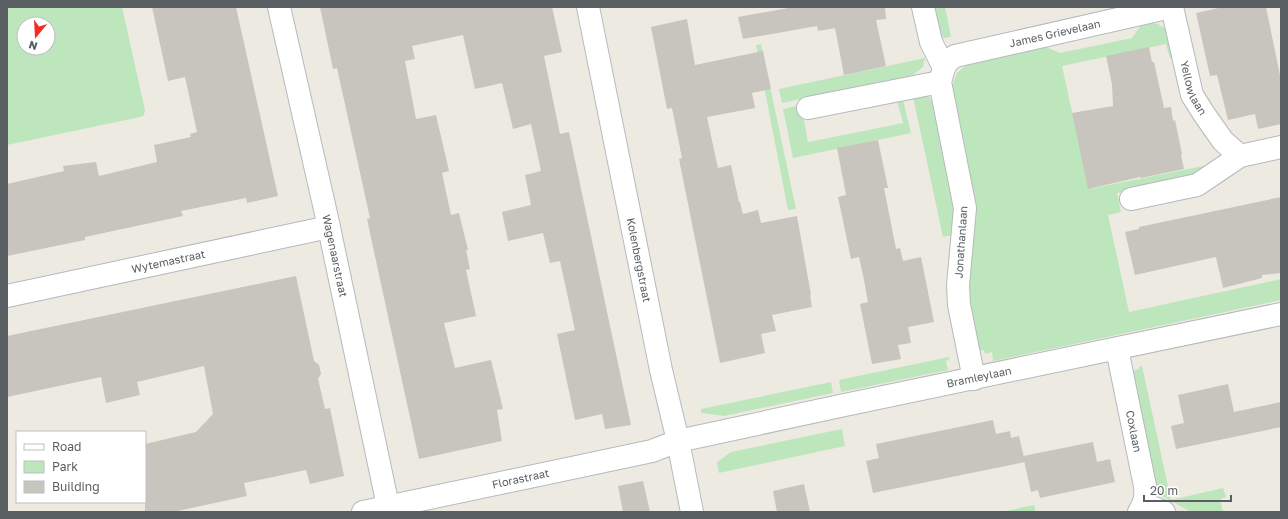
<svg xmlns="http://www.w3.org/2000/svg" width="1288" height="519" font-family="'Golos Text',sans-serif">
  <rect width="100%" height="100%" fill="#edeae1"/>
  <path fill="#bde6bc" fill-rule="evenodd" d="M 7,7 L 122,7 L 145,110 L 144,115 L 140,117 L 7,145 ZM 24,24 L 48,24 L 48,48 L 24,48 Z
    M 933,7 L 945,7 L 951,37 L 944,38 L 939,33 Z
    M 1149,23 L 1158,24 L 1168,31 L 1174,57 L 1170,58 L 1166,44 L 1062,66 L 1089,189 L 1208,165 L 1195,176 L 1117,193 L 1121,212 L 1108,215 L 1129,312 L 1281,279 L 1281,300 L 993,361 L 992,352 L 985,354 L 984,350 L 978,351 L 969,294 L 976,211 L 951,89 L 957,73 L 968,64 L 1042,47 L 1046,47 L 1060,53 L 1132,38 L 1141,25 Z
    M 761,44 L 796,209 L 788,210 L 756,45 Z
    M 925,58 L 923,67 L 913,75 L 782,103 L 779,89 Z
    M 927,94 L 932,102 L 955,205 L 954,235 L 943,237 L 913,97 Z
    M 902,96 L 911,133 L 793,158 L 783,109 L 801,105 L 808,142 L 903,123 L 896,97 Z
    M 949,357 L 949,360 L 946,361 L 948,370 L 841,392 L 839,380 Z
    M 1142,366 L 1171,500 L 1223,488 L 1226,497 L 1220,499 L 1223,512 L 1191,512 L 1162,496 L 1158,491 L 1131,371 L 1139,369 L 1139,367 Z
    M 831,382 L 833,393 L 724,416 L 701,413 L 701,409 Z
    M 842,429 L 845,446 L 719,473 L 717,462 L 731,452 Z
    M 1034,505 L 1036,512 L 1001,512 Z"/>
  <path fill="#c8c5be" d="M 152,7 L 236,7 L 278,196 L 247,203 L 246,198 L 181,211 L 183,216 L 85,237 L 85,240 L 7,256 L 7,184 L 64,171 L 63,166 L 96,162 L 99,176 L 157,162 L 154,145 L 191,137 L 190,134 L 197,132 L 185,77 L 168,81 Z
    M 320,7 L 552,7 L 562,52 L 544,56 L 560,134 L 569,132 L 631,425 L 605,429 L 602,414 L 575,420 L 557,334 L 575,330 L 560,261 L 550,263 L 543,233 L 508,241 L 502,212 L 531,205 L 525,175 L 541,171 L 531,124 L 513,129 L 502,83 L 475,89 L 463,35 L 412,46 L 415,59 L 405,61 L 416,119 L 436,115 L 449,171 L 442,173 L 451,215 L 459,213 L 468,250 L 466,250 L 470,269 L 466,270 L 476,316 L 444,323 L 455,368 L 491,360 L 503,409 L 497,410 L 502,441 L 419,459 L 373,247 L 367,219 L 370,218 L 337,68 L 333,69 Z
    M 794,7 L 885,7 L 886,19 L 876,20 L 886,66 L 844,75 L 835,28 L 818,31 L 817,26 L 743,39 L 738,17 Z
    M 1223,7 L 1266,7 L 1281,80 L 1281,124 L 1258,129 L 1255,114 L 1228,120 L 1217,75 L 1210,76 L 1196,13 Z
    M 687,19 L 695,65 L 763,51 L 771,89 L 752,93 L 755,108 L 707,117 L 718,168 L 731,165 L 739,202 L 740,202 L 743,214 L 758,210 L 761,223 L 797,216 L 811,295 L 810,295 L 812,307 L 772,315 L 776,331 L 761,334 L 765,353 L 720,363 L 679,159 L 682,158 L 672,108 L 667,109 L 651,27 Z
    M 1149,47 L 1152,62 L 1154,62 L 1164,108 L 1171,107 L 1173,121 L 1175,120 L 1182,154 L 1181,155 L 1184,169 L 1141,178 L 1140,177 L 1088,189 L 1072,113 L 1113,106 L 1112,84 L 1106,56 Z
    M 878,140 L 888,188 L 884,188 L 896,249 L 900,248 L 903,261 L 921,257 L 934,322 L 908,327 L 911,343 L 898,345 L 901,359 L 872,364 L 860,304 L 868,302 L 864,280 L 859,257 L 851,259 L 838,197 L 846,195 L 837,148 Z
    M 1281,197 L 1281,273 L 1262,275 L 1262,278 L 1223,288 L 1216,257 L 1135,275 L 1125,232 L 1139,229 L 1139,227 Z
    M 296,276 L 314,361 L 319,365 L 321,374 L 318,379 L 325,409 L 330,408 L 344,476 L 310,484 L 306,470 L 244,483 L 247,496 L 173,512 L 145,512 L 145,444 L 196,432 L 213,414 L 204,366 L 137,382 L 140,395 L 106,403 L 101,377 L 7,397 L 7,336 Z
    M 1228,384 L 1234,412 L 1281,402 L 1281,427 L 1176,449 L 1171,426 L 1184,423 L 1178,395 Z
    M 993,420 L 996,434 L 1010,431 L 1011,438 L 1019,436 L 1025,462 L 873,493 L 866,461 L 879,458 L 876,444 Z
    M 1093,442 L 1097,462 L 1110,459 L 1115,482 L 1040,498 L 1038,490 L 1031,492 L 1023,456 Z
    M 643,481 L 650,512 L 623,512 L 618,486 Z
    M 804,484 L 810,512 L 777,512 L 773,491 Z"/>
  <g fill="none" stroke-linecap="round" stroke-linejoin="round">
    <g stroke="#b6b9be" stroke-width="24">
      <g id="minor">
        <path id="s1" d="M 279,7 L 327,218 L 388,506"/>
        <path id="s2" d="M 588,7 L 661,370 L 678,441 L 692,512"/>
        <path d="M 923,7 L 931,42 L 944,68 L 940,82 L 965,208 L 958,285 L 959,305 L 974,379"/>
        <path id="s3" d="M 1172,7 L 1192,95 L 1204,114 L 1223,141 L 1240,156"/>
        <path id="s4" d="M 944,68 L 948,61 L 955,56 L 1171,7"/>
        <path d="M 808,108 L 940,82"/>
        <path d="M 1131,199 L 1197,185 L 1240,156 L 1281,147"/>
        <path id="s5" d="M 7,296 L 329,227"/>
        <path id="s6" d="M 1117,349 L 1145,486 C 1146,496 1145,503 1139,512"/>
        <path d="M 1144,504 L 1164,512"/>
        <path id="s7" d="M 363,512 L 652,451 L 678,441 L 840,406 L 1281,314"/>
      </g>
    </g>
    <use href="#minor" stroke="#fff" stroke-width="22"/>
  </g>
  <g text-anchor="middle" stroke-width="4" stroke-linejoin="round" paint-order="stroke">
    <g font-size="11" fill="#595e62" stroke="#fff">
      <text dy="4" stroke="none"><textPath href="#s4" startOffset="119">James Grievelaan</textPath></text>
      <text dy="4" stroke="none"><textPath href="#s3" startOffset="84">Yellowlaan</textPath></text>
      <text transform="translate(961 242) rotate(-86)" y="4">Jonathanlaan</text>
      <text dy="4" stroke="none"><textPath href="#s1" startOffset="255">Wagenaarstraat</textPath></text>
      <text dy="4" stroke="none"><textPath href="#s2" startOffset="258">Kolenbergstraat</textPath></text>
      <text dy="4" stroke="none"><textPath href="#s5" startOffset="165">Wytemastraat</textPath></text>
      <text dy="4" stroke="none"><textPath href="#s7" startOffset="631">Bramleylaan</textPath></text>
      <text dy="4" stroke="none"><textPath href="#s6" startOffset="84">Coxlaan</textPath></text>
      <text dy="4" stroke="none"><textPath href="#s7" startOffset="161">Florastraat</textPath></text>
    </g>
  </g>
  <rect width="1288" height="519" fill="none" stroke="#595e62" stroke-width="16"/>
  <rect x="16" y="431" width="130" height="72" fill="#ffffff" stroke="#bdbfc0"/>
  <rect x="24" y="444" width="20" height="6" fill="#ffffff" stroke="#bdbfc0"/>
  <text x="52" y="451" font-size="12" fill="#595e62">Road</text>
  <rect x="24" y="461" width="20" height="12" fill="#bde6bc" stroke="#bdbfc0"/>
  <text x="52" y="471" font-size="12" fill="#595e62">Park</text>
  <rect x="24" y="481" width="20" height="12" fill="#c8c5be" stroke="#bdbfc0"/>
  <text x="52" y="491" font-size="12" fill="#595e62">Building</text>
  <g transform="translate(36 36) rotate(198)"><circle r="19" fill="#ffffff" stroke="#bdbfc0"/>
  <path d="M0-3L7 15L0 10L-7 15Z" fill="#f02e24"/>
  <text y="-6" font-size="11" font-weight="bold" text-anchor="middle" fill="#595e62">N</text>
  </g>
  <path d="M1144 495v6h87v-6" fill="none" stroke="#595e62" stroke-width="2"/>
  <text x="1150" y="495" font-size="12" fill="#595e62" stroke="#ffffff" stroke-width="3" paint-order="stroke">20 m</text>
</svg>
